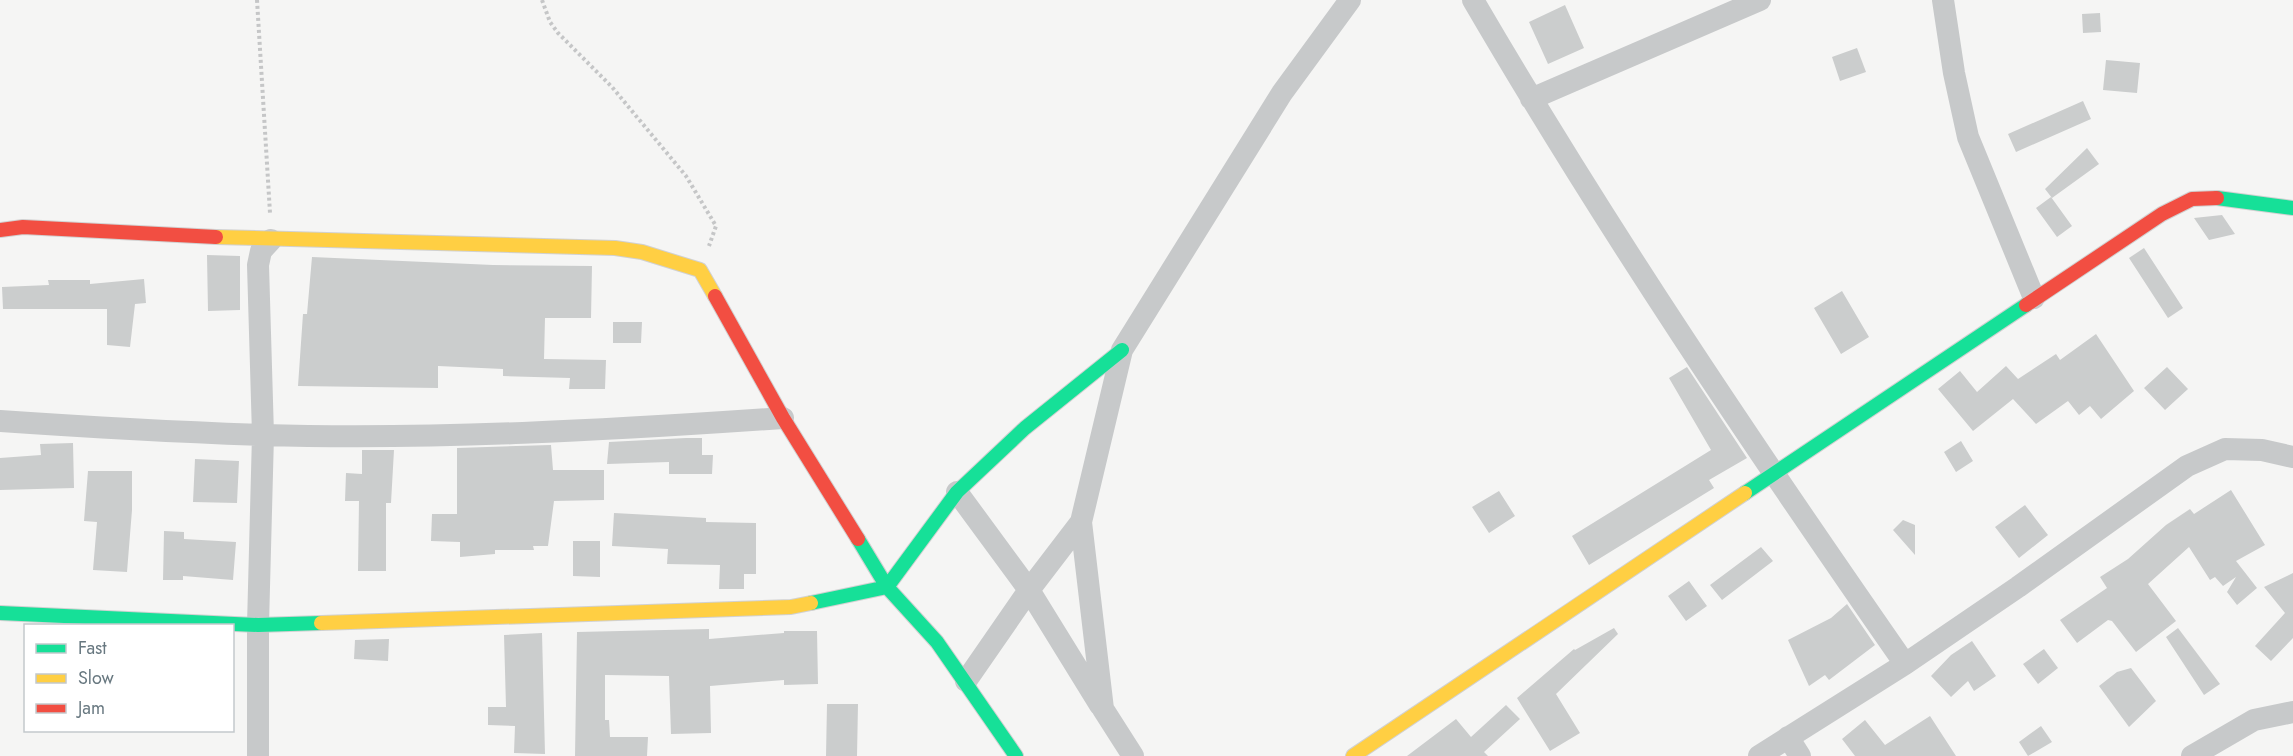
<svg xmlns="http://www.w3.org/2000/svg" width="2293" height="756" font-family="Jost,sans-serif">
  <rect width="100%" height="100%" fill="#f5f5f4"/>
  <path fill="#cbcdcd" d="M 1565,5 L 1584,48 L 1548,64 L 1529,22 Z
    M 2100,13 L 2101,32 L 2083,33 L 2082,14 Z
    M 1857,48 L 1866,72 L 1840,81 L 1832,57 Z
    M 2106,60 L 2140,63 L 2137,93 L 2103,90 Z
    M 2083,101 L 2091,119 L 2016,152 L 2008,134 Z
    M 2087,148 L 2099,164 L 2052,198 L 2045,189 Z
    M 2051,197 L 2072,226 L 2057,237 L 2036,208 Z
    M 2222,215 L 2235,234 L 2209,240 L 2194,218 Z
    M 2144,248 L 2183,308 L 2168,318 L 2129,258 Z
    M 207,255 L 240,256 L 240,310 L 208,311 Z
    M 312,257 L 493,265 L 592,266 L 591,318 L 545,318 L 544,359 L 606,360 L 605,389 L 569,389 L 570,378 L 503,376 L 503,369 L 438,366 L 438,388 L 298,386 L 303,314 L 307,314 Z
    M 144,279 L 146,303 L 135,304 L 130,347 L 107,345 L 107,309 L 3,309 L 2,287 L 49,285 L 48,280 L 90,280 L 90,284 Z
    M 1842,291 L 1869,337 L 1841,354 L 1814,308 Z
    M 613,322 L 642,322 L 641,343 L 613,343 Z
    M 2096,334 L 2134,391 L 2101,419 L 2090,406 L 2079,415 L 2068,401 L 2036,424 L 2013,399 L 1973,431 L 1938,389 L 1960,371 L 1977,392 L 2006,366 L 2018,379 L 2056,354 L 2060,360 Z
    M 1687,367 L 1747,458 L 1709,480 L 1714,488 L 1589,565 L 1572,536 L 1711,450 L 1669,378 Z
    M 2167,367 L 2188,389 L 2165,410 L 2144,388 Z
    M 686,438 L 702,438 L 702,455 L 713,455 L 712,474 L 669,474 L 669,462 L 607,464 L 609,442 Z
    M 1961,441 L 1973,461 L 1956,472 L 1944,452 Z
    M 73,443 L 74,488 L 0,490 L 0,458 L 41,455 L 40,444 Z
    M 551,445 L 553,470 L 604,470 L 604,500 L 554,501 L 548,546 L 533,546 L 534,550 L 495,550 L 495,554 L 460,557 L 460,542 L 431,541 L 432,514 L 457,514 L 457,448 Z
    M 362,450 L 394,450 L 391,503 L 386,503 L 386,571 L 358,571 L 359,501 L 345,501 L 346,473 L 362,474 Z
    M 195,459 L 239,461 L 237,503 L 193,502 Z
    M 88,471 L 132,471 L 132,510 L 127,572 L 93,570 L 97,522 L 84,521 Z
    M 2231,490 L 2265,545 L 2236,561 L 2257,588 L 2237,605 L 2227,592 L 2236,577 L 2223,586 L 2215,577 L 2210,580 L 2189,547 L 2148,584 L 2176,621 L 2136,652 L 2112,621 L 2108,620 L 2077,643 L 2060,620 L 2107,588 L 2100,577 L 2128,559 L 2166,525 L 2190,509 L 2194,514 Z
    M 1499,491 L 1515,516 L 1489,533 L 1472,507 Z
    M 2025,505 L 2048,535 L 2019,558 L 1995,527 Z
    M 614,513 L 706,518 L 706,522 L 756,523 L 756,574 L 744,574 L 744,589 L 719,589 L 720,565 L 667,564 L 668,549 L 612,546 Z
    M 1903,520 L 1915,525 L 1915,555 L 1893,530 Z
    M 164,531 L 184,532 L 184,539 L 236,542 L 233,580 L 183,576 L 183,580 L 163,580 Z
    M 573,541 L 600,541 L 600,577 L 573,576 Z
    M 1761,547 L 1773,561 L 1722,600 L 1710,585 Z
    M 2293,573 L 2293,638 L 2271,661 L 2255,646 L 2285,613 L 2264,587 Z
    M 1689,581 L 1707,606 L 1686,621 L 1668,596 Z
    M 1847,604 L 1875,645 L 1829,680 L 1825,675 L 1809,686 L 1788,640 L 1831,618 Z
    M 1614,628 L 1618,634 L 1556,694 L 1580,733 L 1550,751 L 1517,698 L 1574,649 L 1575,650 Z
    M 2178,628 L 2220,684 L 2204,695 L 2166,637 Z
    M 709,629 L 709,639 L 784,633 L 784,631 L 817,631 L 818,684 L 784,685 L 784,680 L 710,686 L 711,733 L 671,734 L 669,676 L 605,675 L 605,720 L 609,720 L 610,737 L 648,737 L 647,756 L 575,756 L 577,632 Z
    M 542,633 L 545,754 L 514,753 L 515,726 L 488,725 L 488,707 L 506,707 L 504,635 Z
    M 389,639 L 388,661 L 354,659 L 355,640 Z
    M 1972,641 L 1996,676 L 1974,691 L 1968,681 L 1951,697 L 1931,676 L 1951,655 Z
    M 2044,649 L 2058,668 L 2038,684 L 2023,664 Z
    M 2131,668 L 2156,701 L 2129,727 L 2099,686 L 2117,672 Z
    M 827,704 L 858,704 L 857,756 L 826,756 Z
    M 1506,705 L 1520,719 L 1484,752 L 1488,756 L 1407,756 L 1456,719 L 1471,737 Z
    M 1930,716 L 1956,756 L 1855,756 L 1842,739 L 1865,720 L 1885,745 Z
    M 2041,726 L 2052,742 L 2028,756 L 2019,742 Z"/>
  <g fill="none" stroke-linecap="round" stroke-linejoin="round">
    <g stroke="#d1d1d1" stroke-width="16">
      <path id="fast" d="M 2217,198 L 2293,208
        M 1745,493 L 2026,305
        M 858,539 L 887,587 L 937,642 L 1016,756
        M 811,603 L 887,587 L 957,492 L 1025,428 L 1122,350
        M 0,613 L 258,625 L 321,623"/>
    </g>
    <g stroke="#d1d1d1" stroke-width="16">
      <path id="slow" d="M 216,237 L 615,248 L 642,252 L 700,270 L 715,296
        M 321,623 L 791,607 L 811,603
        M 1353,756 L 1745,493"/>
    </g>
    <g stroke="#d1d1d1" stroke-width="16">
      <path id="jam" d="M 0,230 L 23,227 L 216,237
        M 715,296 L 783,418 L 858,539
        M 2026,305 L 2162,214 L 2192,199 L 2217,198"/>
    </g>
    <path stroke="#c5c6c7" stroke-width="4" stroke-dasharray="3 3" stroke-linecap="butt" d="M 257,0 L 270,213
      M 542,0 L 550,22 L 558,33 L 612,87 L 686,176 L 716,226 L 709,246"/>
    <path stroke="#c7c9ca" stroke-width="22" d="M 1473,0 C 1606,228 1754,447 1905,664
      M 1943,0 L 1954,73 L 1968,137 L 2034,298
      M 1531,99 L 1760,0
      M 0,421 C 87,427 175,432 262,435 C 436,440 610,430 783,418
      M 957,492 L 1029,590 L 1100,705
      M 966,681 L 1029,590 L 1081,522
      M 1788,737 L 1800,756
      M 258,756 L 258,625 L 263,435 L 258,265 L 261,251 L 271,240
      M 1133,756 L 1103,709 L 1081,522 L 1122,350 L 1282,93 L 1350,0
      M 1759,756 L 1905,664 L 2018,587 L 2187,466 L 2225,449 L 2262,450 L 2293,457
      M 2192,756 L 2254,720 L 2293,712"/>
    <use href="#fast" stroke="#16e098" stroke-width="14"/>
    <use href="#slow" stroke="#ffcf43" stroke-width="14"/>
    <use href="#jam" stroke="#f24e42" stroke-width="14"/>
  </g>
  <rect x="24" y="624" width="210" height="108" fill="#ffffff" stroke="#c3c9cc" stroke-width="1.5"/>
  <rect x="36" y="644" width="30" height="9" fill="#16e098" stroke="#c3c9cc" stroke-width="1.5"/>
  <text x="78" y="654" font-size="18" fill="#687880">Fast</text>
  <rect x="36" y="674" width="30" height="9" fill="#ffcf43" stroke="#c3c9cc" stroke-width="1.5"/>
  <text x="78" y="684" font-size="18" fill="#687880">Slow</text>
  <rect x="36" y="704" width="30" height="9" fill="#f24e42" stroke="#c3c9cc" stroke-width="1.5"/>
  <text x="78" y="714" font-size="18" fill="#687880">Jam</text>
</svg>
